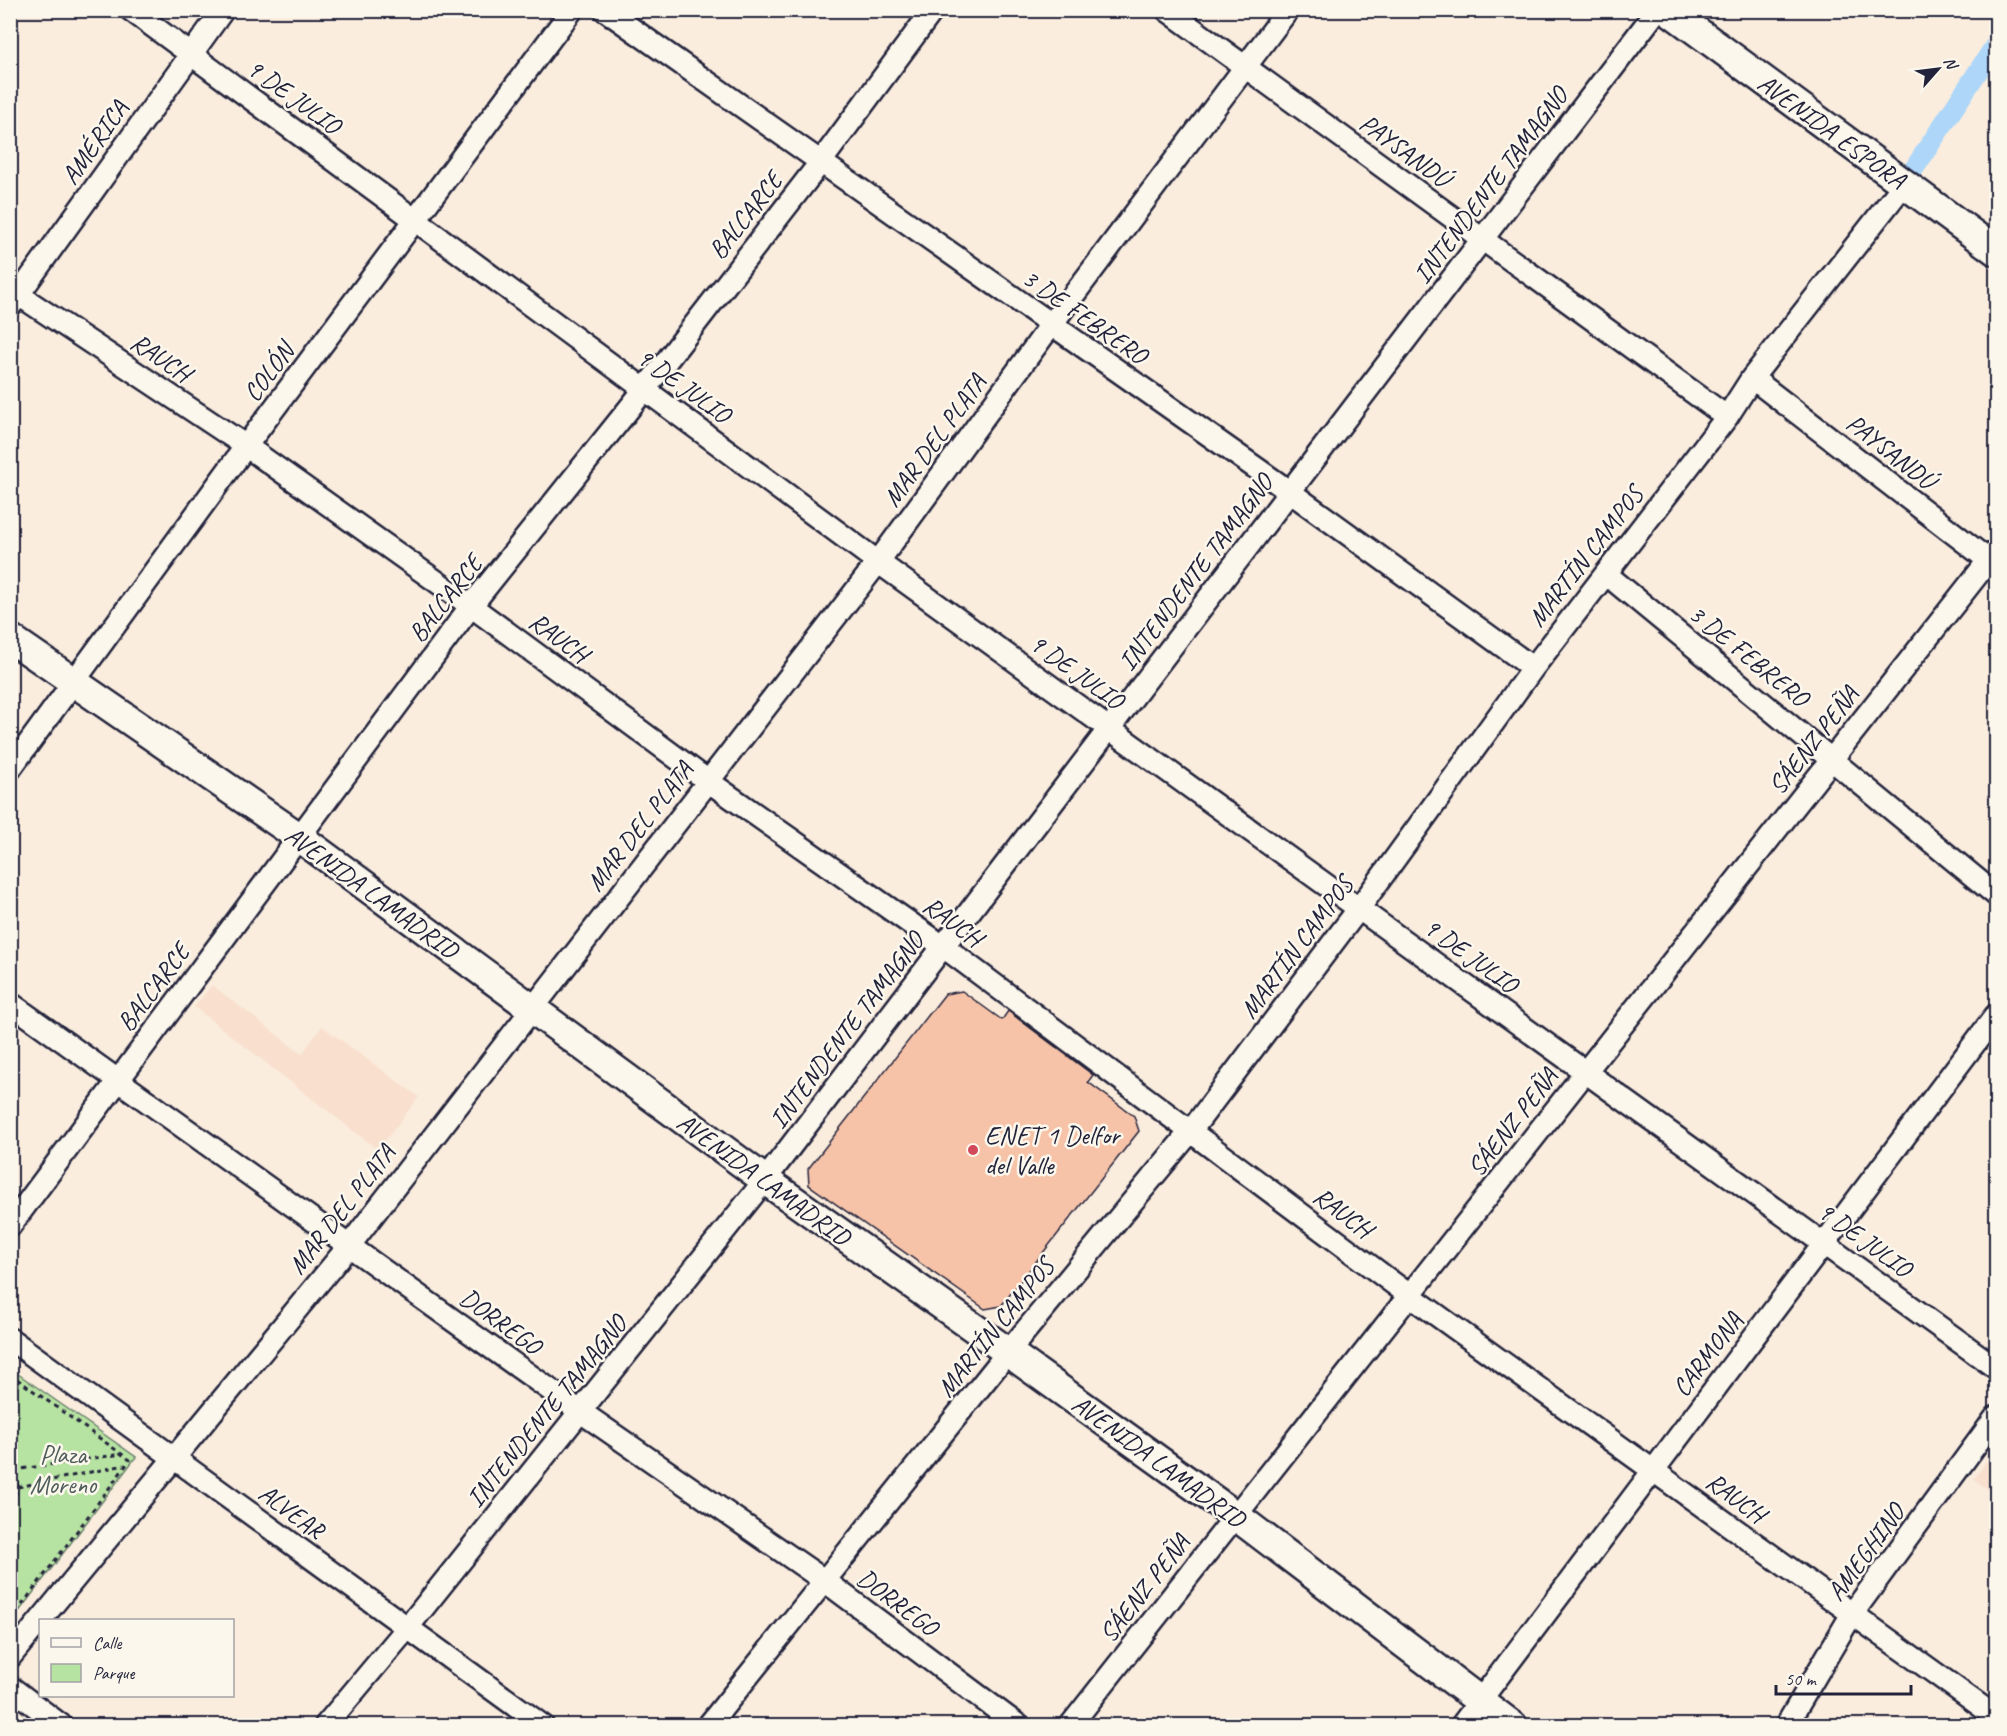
<svg xmlns="http://www.w3.org/2000/svg" width="2007" height="1736" font-family="Caveat,sans-serif">
  <rect width="100%" height="100%" fill="#faedde"/>
  <filter id="ink" filterUnits="userSpaceOnUse"><feTurbulence type="fractalNoise" baseFrequency=".0167" numOctaves="2"/><feDisplacementMap in="SourceGraphic" scale="12" xChannelSelector="R" yChannelSelector="G"/><feConvolveMatrix kernelMatrix="1 2 1 2 8 2 1 2 1" color-interpolation-filters="sRGB"/></filter>
  <g filter="url(#ink)">
    <path fill="#f9e0ce" d="M 212,985 L 302,1054 L 322,1026 L 419,1097 L 378,1150 L 194,1007 Z
      M 1996,1447 L 1996,1496 L 1974,1479 Z"/>
    <path fill="#b6e3a1" stroke="#6c826e" stroke-width="1.5" d="M 11,1369 L 136,1457 L 11,1622 Z"/>
    <g fill="none" stroke-linecap="round" stroke-linejoin="round">
      <path stroke="#add6f8" stroke-width="20" d="M 1904,184 L 1996,44"/>
    </g>
    <path fill="#f7c3a8" stroke="#22223b" stroke-width="1.5" d="M 962,991 L 1002,1020 L 1008,1011 L 1093,1075 L 1088,1082 L 1134,1116 L 1139,1131 L 1001,1306 L 985,1309 L 809,1185 L 808,1169 L 945,994 Z"/>
    <g fill="none" stroke-linecap="round" stroke-linejoin="round">
      <g stroke="#22223b" stroke-width="26">
        <path id="minor" d="M 131,10 L 878,562 L 1996,1368
          M 605,10 L 1290,492 L 1533,668
          M 1167,10 L 1727,417
          M 10,289 L 246,446 L 471,606 L 708,781 L 944,947 L 1409,1295 L 1996,1717
          M 11,305 L 223,10
          M 1752,378 L 1996,566
          M 1606,574 L 1996,895
          M 10,769 L 246,446 L 572,10
          M 10,1003 L 581,1412 L 825,1581 L 1019,1726
          M 10,1226 L 471,606 L 644,390 L 820,163 L 933,10
          M 10,1339 L 543,1726
          M 10,1657 L 349,1246 L 878,562 L 1051,325 L 1288,10
          M 10,1687 L 62,1726
          M 325,1726 L 408,1627 L 765,1180 L 1657,10
          M 708,1726 L 1008,1352 L 1190,1132 L 1360,907 L 1533,668 L 1727,417 L 1752,378 L 1904,184
          M 1070,1726 L 1996,551
          M 1461,1726 L 1996,1015
          M 1786,1726 L 1852,1614 L 1996,1417"/>
      </g>
      <g stroke="#22223b" stroke-width="33">
        <path id="secondary" d="M 1668,10 L 1996,251
          M 10,638 L 299,837 L 765,1180 L 1008,1352 L 1236,1516 L 1513,1726"/>
      </g>
      <path stroke="#22223b" stroke-width="3" stroke-dasharray="4.5 4.5" stroke-linecap="butt" d="M 10,1374 L 130,1460 L 10,1621
        M 10,1466 C 21,1478 18,1495 10,1507
        M 14,1470 L 122,1454
        M 18,1487 L 125,1465"/>
      <use href="#minor" stroke="#fbf7ec" stroke-width="21"/>
      <use href="#secondary" stroke="#fbf7ec" stroke-width="28"/>
    </g>
  </g>
  <circle fill="#d1495b" stroke="#fbf7ec" stroke-width="2" cx="973" cy="1150" r="6"/>
  <g text-anchor="middle" stroke-width="5" stroke-linejoin="round" paint-order="stroke">
    <g font-size="26" fill="#22223b" stroke="#fbf7ec">
      <text transform="translate(294 96) rotate(36)" y="9">9 DE JULIO</text>
      <text transform="translate(1832 131) rotate(36)" y="9">AVENIDA ESPORA</text>
      <text transform="translate(94 142) rotate(-55)" y="9">AMÉRICA</text>
      <text transform="translate(1405 150) rotate(36)" y="9">PAYSANDÚ</text>
      <text transform="translate(1490 185) rotate(-53)" y="9">INTENDENTE TAMAGNO</text>
      <text transform="translate(745 215) rotate(-52)" y="9">BALCARCE</text>
      <text transform="translate(1085 316) rotate(35)" y="9">3 DE FEBRERO</text>
      <text transform="translate(161 357) rotate(34)" y="9">RAUCH</text>
      <text transform="translate(268 372) rotate(-53)" y="9">COLÓN</text>
      <text transform="translate(684 385) rotate(36)" y="9">9 DE JULIO</text>
      <text transform="translate(934 440) rotate(-54)" y="9">MAR DEL PLATA</text>
      <text transform="translate(1891 451) rotate(38)" y="9">PAYSANDÚ</text>
      <text transform="translate(1585 556) rotate(-52)" y="9">MARTÍN CAMPOS</text>
      <text transform="translate(1195 572) rotate(-53)" y="9">INTENDENTE TAMAGNO</text>
      <text transform="translate(445 598) rotate(-52)" y="9">BALCARCE</text>
      <text transform="translate(559 637) rotate(36)" y="9">RAUCH</text>
      <text transform="translate(1749 655) rotate(39)" y="9">3 DE FEBRERO</text>
      <text transform="translate(1077 671) rotate(36)" y="9">9 DE JULIO</text>
      <text transform="translate(1813 740) rotate(-52)" y="9">SÁENZ PEÑA</text>
      <text transform="translate(639 826) rotate(-52)" y="9">MAR DEL PLATA</text>
      <text transform="translate(372 892) rotate(36)" y="9">AVENIDA LAMADRID</text>
      <text transform="translate(953 921) rotate(36)" y="9">RAUCH</text>
      <text transform="translate(1296 947) rotate(-53)" y="9">MARTÍN CAMPOS</text>
      <text transform="translate(1471 955) rotate(36)" y="9">9 DE JULIO</text>
      <text transform="translate(153 987) rotate(-53)" y="9">BALCARCE</text>
      <text transform="translate(846 1030) rotate(-53)" y="9">INTENDENTE TAMAGNO</text>
      <text transform="translate(1512 1122) rotate(-52)" y="9">SÁENZ PEÑA</text>
      <text transform="translate(764 1179) rotate(36)" y="9">AVENIDA LAMADRID</text>
      <text transform="translate(341 1209) rotate(-52)" y="9">MAR DEL PLATA</text>
      <text transform="translate(1343 1212) rotate(37)" y="9">RAUCH</text>
      <text transform="translate(1865 1239) rotate(36)" y="9">9 DE JULIO</text>
      <text transform="translate(501 1321) rotate(36)" y="9">DORREGO</text>
      <text transform="translate(995 1327) rotate(-51)" y="9">MARTÍN CAMPOS</text>
      <text transform="translate(1707 1354) rotate(-53)" y="9">CARMONA</text>
      <text transform="translate(546 1411) rotate(-51)" y="9">INTENDENTE TAMAGNO</text>
      <text transform="translate(1159 1461) rotate(36)" y="9">AVENIDA LAMADRID</text>
      <text transform="translate(1736 1497) rotate(36)" y="9">RAUCH</text>
      <text transform="translate(292 1511) rotate(36)" y="9">ALVEAR</text>
      <text transform="translate(1865 1552) rotate(-54)" y="9">AMEGHINO</text>
      <text transform="translate(1144 1588) rotate(-52)" y="9">SÁENZ PEÑA</text>
      <text transform="translate(898 1602) rotate(37)" y="9">DORREGO</text>
    </g>
    <g font-size="26" fill="#22223b" stroke="#fbf7ec" text-anchor="start">
      <text x="985" y="1144">ENET 1 Delfor<tspan x="985" dy="30">del Valle</tspan></text>
    </g>
    <g font-size="26" fill="#4e5c5a" stroke="#fbf7ec">
      <text x="63" y="1463">Plaza<tspan x="63" dy="30">Moreno</tspan></text>
    </g>
  </g>
  <rect width="2007" height="1736" fill="none" stroke="#fbf7ec" stroke-width="36"/>
  <rect x="18" y="18" width="1971" height="1700" fill="none" stroke="#22223b" stroke-width="2" filter="url(#ink)"/>
  <rect x="39" y="1619" width="195" height="78" fill="#fbf7ec" stroke="#a4a2a5" stroke-width="1.5"/>
  <rect x="51" y="1638" width="30" height="9" fill="#fbf7ec" stroke="#a4a2a5" stroke-width="1.5"/>
  <text x="93" y="1649" font-size="18" fill="#22223b">Calle</text>
  <rect x="51" y="1664" width="30" height="18" fill="#b6e3a1" stroke="#a4a2a5" stroke-width="1.5"/>
  <text x="93" y="1679" font-size="18" fill="#22223b">Parque</text>
  <g transform="translate(1938 69) rotate(62)" stroke="#fbf7ec" stroke-width="4.5" paint-order="stroke">
  <path d="M0-4.5L10 22L0 15L-10 22Z" fill="#22223b"/>
  <text y="-9" font-size="16" font-weight="bold" text-anchor="middle" fill="#22223b">N</text>
  </g>
  <path d="M1776 1685v9h135v-9" fill="none" stroke="#22223b" stroke-width="3"/>
  <text x="1785" y="1685" font-size="18" fill="#22223b" stroke="#fbf7ec" stroke-width="4.5" paint-order="stroke">50 m</text>
</svg>
